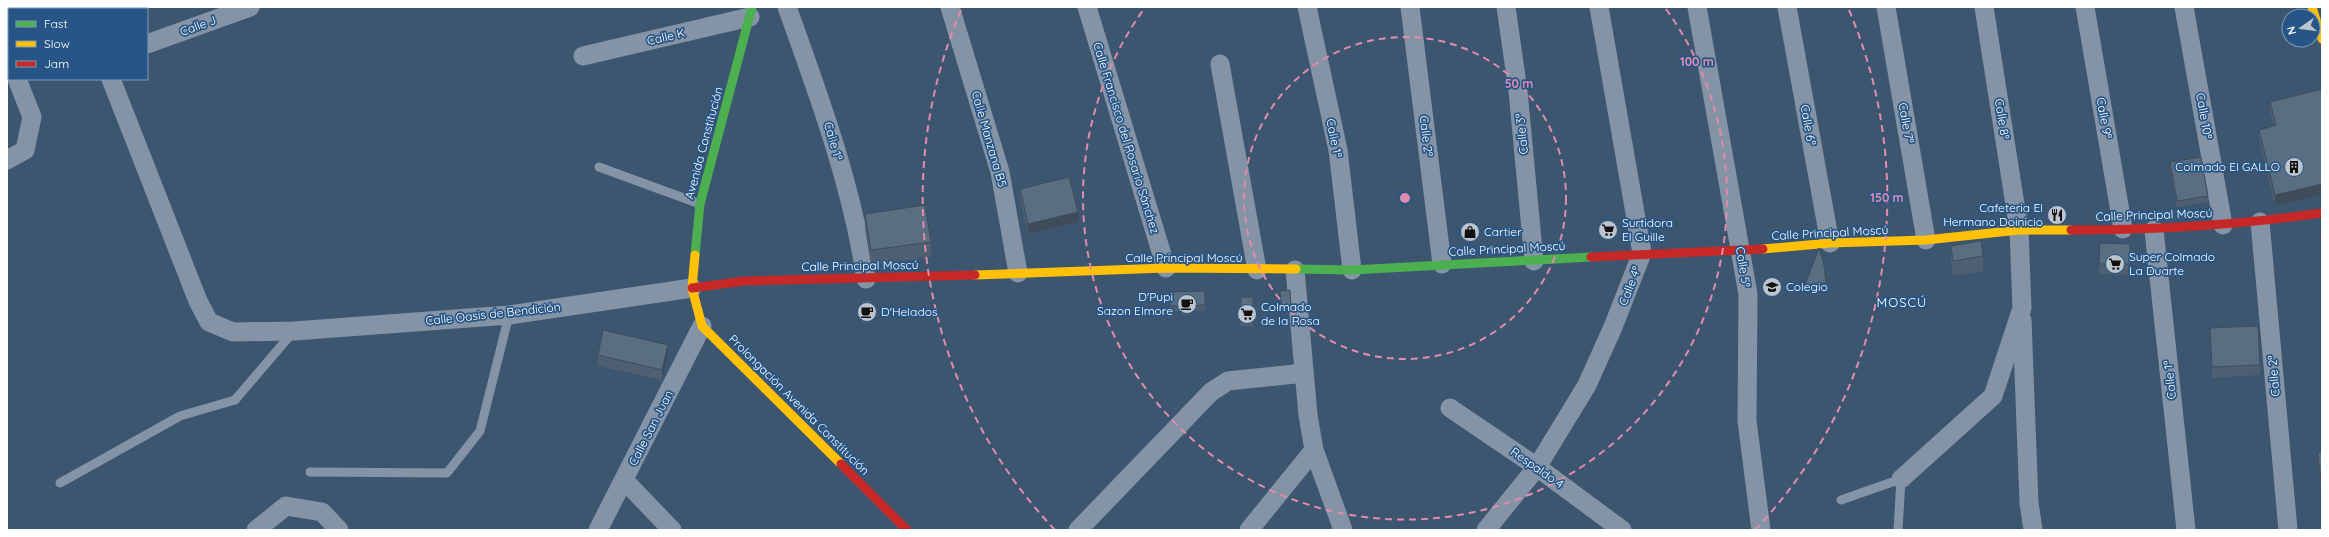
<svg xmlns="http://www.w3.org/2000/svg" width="2329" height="537" font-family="Quicksand,sans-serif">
  <rect width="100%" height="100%" fill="#3d5670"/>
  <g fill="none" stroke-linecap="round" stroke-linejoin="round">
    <path stroke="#8494a6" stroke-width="9" d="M 599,167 L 700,204
      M 310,472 L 447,473 L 480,431 L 509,315
      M 60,483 L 180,416 L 235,400 L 293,332
      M 1841,500 L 1901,479 L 1898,530"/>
    <path stroke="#8494a6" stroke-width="19" d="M 83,7 L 84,9
      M 787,7 C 819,96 852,185 866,279
      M 950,7 L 1000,172 L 1018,273
      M 1087,7 L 1166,268
      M 1307,7 L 1338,150 L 1352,270
      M 1410,7 L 1442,264
      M 1506,7 L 1518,91 L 1534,261
      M 1697,7 L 1748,294 L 1747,421 L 1761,530
      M 1787,7 L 1830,243
      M 1886,7 L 1926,240
      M 2085,7 L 2123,229
      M 2184,7 L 2223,225
      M 147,44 L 250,7
      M 7,54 L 9,59
      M 583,56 L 750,17
      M 1220,64 L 1257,270
      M 111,79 L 198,301 L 209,322 L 233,332 L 294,331 L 509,315 L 692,288
      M 7,160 L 25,150 L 32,117 L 17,79
      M 2260,222 L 2288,530
      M 2154,230 L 2186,530
      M 1295,270 L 1308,415 L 1314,450 L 1343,530
      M 2022,320 L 2029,503 L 2033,530
      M 1450,408 L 1537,467 L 1622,530
      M 1901,479 L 1993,396 L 2022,308 L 2019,230 L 1984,7
      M 624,480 L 672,530
      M 256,530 L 286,506 L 322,512 L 339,530
      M 598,530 L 702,326
      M 1078,530 L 1211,392 L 1228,381 L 1304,373
      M 1249,530 L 1314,450
      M 1486,530 L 1537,467 L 1587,385 L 1613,327 L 1642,253 L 1599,7"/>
    <path stroke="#4caf50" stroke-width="9" d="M 695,255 L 700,204 L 752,7
      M 1296,269 L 1352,270 L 1591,257"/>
    <path stroke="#ffc107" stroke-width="9" d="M 2312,7 L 2322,39
      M 1763,249 L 1830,243 L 1926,240 L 2019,230 L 2071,230
      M 695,255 L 692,288 L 702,326 L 841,464
      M 975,275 L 1166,268 L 1296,269"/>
    <path stroke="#c62828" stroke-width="9" d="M 2071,230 C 2157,230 2237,225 2322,213
      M 1591,257 L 1763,249
      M 692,288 L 744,281 L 975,275
      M 841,464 L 907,530"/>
  </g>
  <path fill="#4d5f70" d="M 2322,89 L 2322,194 L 2275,206 L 2259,140 L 2259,130 L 2274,126 L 2270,112 L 2270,102 Z
    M 2170,162 L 2208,196 L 2208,202 L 2177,207 L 2170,168 Z
    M 1020,189 L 1078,222 L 1028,234 L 1020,199 Z
    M 865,214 L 931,242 L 931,257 L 871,265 L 865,229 Z
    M 2320,231 L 2322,231 L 2322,249 L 2320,236 Z
    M 2100,243 L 2130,244 L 2130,275 L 2099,274 Z
    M 1951,246 L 1983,256 L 1983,271 L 1953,276 L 1951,261 Z
    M 1826,283 L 1826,289 L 1805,290 L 1805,285 Z
    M 1205,291 L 1205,311 L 1170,311 L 1169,292 Z
    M 1280,291 L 1291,306 L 1291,311 L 1281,312 Z
    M 1241,297 L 1253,297 L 1253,327 L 1240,326 Z
    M 862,301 L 872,312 L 872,318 L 862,319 Z
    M 2210,328 L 2260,365 L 2260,375 L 2212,378 Z
    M 598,355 L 668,355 L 662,380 L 598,366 Z
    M 2322,452 L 2322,501 L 2318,463 L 2318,453 Z"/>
  <path fill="#3f4d5b" d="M 2322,184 L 2322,194 L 2275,206 L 2275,195 Z
    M 1078,212 L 1078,222 L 1028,234 L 1028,224 Z
    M 668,345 L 668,355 L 662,380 L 662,370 Z"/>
  <path fill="#5a6e82" stroke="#3f4d5b" d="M 2322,89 L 2322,184 L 2275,195 L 2259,130 L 2276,125 L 2270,102 Z
    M 2201,157 L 2208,196 L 2177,201 L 2170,162 Z
    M 1069,177 L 1078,212 L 1028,224 L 1020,189 Z
    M 925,205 L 931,242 L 871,250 L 865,214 Z
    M 2320,231 L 2322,231 L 2322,243 Z
    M 1981,241 L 1983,256 L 1953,261 L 1951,246 Z
    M 2100,243 L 2130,244 L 2130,264 L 2099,264 Z
    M 1819,248 L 1824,265 L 1826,283 L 1805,285 Z
    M 1290,290 L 1291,306 L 1281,306 L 1280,291 Z
    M 1205,291 L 1205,305 L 1170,306 L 1169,292 Z
    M 1241,297 L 1253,297 L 1253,321 L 1240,321 Z
    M 871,300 L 872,312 L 862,313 L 862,301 Z
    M 2258,326 L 2260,365 L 2212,367 L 2210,328 Z
    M 603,330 L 668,345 L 662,370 L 598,355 Z
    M 2322,452 L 2322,490 L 2318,453 Z"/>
  <g fill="none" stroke="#e08cad" stroke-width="2" stroke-dasharray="7 5">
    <circle cx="1405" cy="198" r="161"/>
    <path d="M1666 9A322 322 0 1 1 1144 9"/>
    <path d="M1055 530A482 482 0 0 1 961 10M1849 10A482 482 0 0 1 1755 530"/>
  </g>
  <defs>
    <g id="building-disc" transform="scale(1)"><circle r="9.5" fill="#bbc4cd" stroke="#275686"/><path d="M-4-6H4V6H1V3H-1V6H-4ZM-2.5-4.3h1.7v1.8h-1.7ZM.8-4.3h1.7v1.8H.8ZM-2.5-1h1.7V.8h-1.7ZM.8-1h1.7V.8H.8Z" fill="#111"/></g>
    <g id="restaurant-disc" transform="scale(1)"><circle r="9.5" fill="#bbc4cd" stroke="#275686"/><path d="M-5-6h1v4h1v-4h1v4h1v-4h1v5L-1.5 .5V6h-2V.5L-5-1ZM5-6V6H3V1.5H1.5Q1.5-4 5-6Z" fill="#111"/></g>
    <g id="supermarket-disc" transform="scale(1)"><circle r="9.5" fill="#bbc4cd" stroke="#275686"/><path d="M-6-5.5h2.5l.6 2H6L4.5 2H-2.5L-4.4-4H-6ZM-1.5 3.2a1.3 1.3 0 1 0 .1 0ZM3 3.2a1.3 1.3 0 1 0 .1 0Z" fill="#111"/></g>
    <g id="shop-disc" transform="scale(1)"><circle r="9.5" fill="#bbc4cd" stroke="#275686"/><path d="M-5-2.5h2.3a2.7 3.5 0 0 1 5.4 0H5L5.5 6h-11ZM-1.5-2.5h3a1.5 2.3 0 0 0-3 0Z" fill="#111"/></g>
    <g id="school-disc" transform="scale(1)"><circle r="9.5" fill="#bbc4cd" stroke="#275686"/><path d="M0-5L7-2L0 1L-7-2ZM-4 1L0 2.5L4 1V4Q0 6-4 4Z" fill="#111"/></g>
    <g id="cafe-disc" transform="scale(1)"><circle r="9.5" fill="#bbc4cd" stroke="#275686"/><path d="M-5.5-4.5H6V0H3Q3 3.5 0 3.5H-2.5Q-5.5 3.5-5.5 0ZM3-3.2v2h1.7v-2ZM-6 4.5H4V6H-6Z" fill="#111"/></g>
  </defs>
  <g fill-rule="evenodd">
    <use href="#building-disc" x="2294" y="167"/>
    <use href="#restaurant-disc" x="2057" y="215"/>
    <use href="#supermarket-disc" x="1608" y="230"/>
    <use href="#shop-disc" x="1470" y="232"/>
    <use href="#supermarket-disc" x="2115" y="264"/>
    <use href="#school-disc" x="1772" y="287"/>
    <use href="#cafe-disc" x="1187" y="304"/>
    <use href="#cafe-disc" x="867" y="312"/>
    <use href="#supermarket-disc" x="1247" y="314"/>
  </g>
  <g text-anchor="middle" stroke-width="3.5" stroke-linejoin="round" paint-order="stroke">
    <g font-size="12" fill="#fff" stroke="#275686">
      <text transform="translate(198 26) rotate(-20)" y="4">Calle J</text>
      <text transform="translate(666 37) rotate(-13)" y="4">Calle K</text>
      <text transform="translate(2204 116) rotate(80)" y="4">Calle 10ª</text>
      <text transform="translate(2104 118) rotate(80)" y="4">Calle 9ª</text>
      <text transform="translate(2002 119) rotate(81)" y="4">Calle 8ª</text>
      <text transform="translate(1906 123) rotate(80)" y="4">Calle 7ª</text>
      <text transform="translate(1808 125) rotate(80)" y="4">Calle 6ª</text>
      <text transform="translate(1522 134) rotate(-96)" y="4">Calle 3ª</text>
      <text transform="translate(1426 136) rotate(83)" y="4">Calle 2ª</text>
      <text transform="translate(1126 138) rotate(73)" y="4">Calle Francisco del Rosario Sánchez</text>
      <text transform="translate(1334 138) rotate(79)" y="4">Calle 1ª</text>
      <text transform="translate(989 139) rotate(74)" y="4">Calle Manzana B5</text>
      <text transform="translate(833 141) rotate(74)" y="4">Calle 1ª</text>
      <text transform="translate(704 143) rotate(-75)" y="4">Avenida Constitución</text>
      <text transform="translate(2154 215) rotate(-2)" y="4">Calle Principal Moscú</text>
      <text transform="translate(1830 233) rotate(-3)" y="4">Calle Principal Moscú</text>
      <text transform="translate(1507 249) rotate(-3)" y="4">Calle Principal Moscú</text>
      <text x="1184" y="262">Calle Principal Moscú</text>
      <text transform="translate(860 266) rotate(-1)" y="4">Calle Principal Moscú</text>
      <text transform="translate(1743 267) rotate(81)" y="4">Calle 5ª</text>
      <text transform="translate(1630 286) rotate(-69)" y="4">Calle 4ª</text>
      <text transform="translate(493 314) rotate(-6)" y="4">Calle Oasis de Bendición</text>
      <text transform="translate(2274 376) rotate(-95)" y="4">Calle 2ª</text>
      <text transform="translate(2170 380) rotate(-96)" y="4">Calle 1ª</text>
      <text transform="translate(799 405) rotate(45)" y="4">Prolongación Avenida Constitución</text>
      <text transform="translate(651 428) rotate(-63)" y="4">Calle San Juan</text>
      <text transform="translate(1537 468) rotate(35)" y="4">Respaldo 4</text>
    </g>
    <g font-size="12" fill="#fff" stroke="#275686" text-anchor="start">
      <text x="2280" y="171" text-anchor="end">Colmado El GALLO</text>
      <text x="2043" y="212" text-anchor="end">Cafeteria El<tspan x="2043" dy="14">Hermano Doinicio</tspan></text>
      <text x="1622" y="227">Surtidora<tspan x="1622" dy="14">El Guille</tspan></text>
      <text x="1484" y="236">Cartier</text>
      <text x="2129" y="261">Super Colmado<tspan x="2129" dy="14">La Duarte</tspan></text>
      <text x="1786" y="291">Colegio</text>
      <text x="1173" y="301" text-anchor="end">D'Pupi<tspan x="1173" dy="14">Sazon Elmore</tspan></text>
      <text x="1261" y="311">Colmado<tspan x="1261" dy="14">de la Rosa</tspan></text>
      <text x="881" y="316">D'Helados</text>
    </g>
    <g font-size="13" letter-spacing="1" fill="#fff" stroke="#275686">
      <text x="1902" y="307">MOSCÚ</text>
    </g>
  </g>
  <circle cx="1405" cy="198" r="6" fill="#e08cad" stroke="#275686" stroke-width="2"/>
  <g font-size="12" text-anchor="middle" font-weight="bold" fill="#e08cad" stroke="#275686" stroke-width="3.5" stroke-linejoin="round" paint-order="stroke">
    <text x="1697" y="66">100 m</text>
    <text x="1519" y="88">50 m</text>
    <text x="1887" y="202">150 m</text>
  </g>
  <rect width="2329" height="537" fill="none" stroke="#ffffff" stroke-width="16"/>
  <rect x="8" y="8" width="140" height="72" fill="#275686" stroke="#7d9ab6"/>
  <rect x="16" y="21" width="20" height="6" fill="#4caf50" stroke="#7d9ab6"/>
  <text x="44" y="28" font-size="12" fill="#ffffff">Fast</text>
  <rect x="16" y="41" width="20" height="6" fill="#ffc107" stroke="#7d9ab6"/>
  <text x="44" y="48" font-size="12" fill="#ffffff">Slow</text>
  <rect x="16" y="61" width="20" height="6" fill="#c62828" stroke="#7d9ab6"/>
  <text x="44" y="68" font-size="12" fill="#ffffff">Jam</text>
  <g transform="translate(2301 28) rotate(256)"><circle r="19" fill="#275686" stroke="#7d9ab6"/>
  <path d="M0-3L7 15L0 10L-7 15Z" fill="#bbc4cd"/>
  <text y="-6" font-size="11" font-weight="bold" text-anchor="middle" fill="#ffffff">N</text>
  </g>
</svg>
